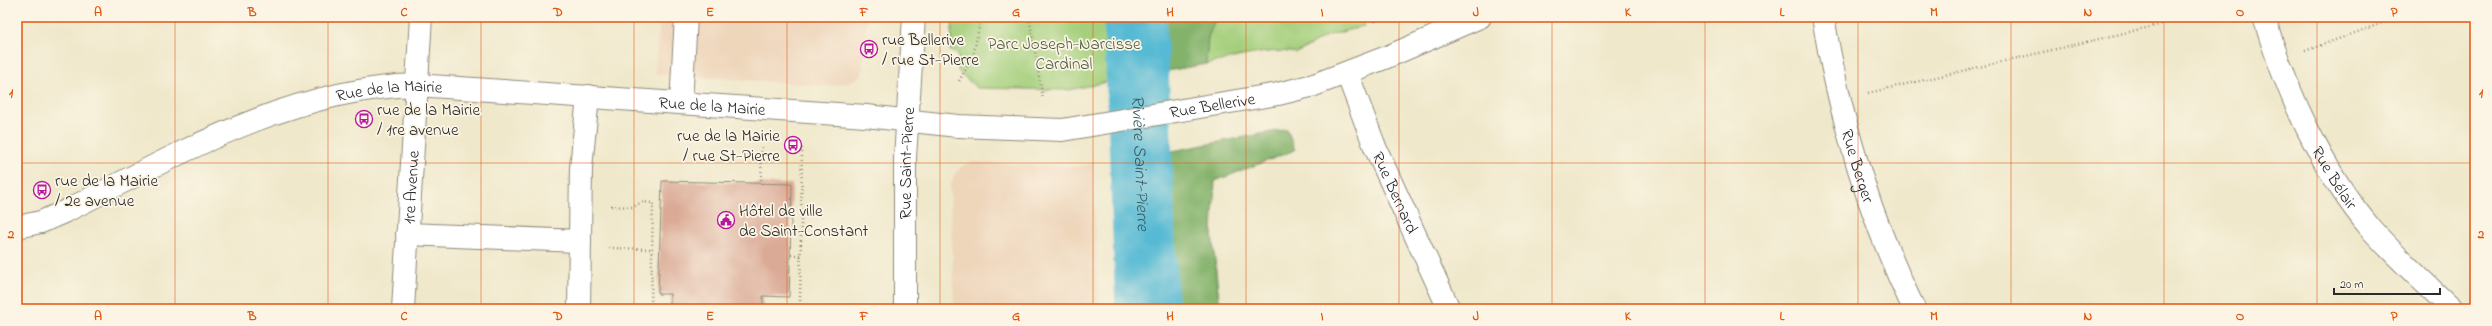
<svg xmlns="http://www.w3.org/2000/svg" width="2492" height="326" font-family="'Indie Flower',sans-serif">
  <rect width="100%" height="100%" fill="#fcf5e5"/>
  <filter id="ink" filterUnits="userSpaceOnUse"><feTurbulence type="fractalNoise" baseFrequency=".025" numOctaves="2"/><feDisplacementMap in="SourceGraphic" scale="8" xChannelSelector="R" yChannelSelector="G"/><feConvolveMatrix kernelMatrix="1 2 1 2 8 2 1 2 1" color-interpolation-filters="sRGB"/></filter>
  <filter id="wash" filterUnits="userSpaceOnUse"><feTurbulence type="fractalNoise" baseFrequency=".012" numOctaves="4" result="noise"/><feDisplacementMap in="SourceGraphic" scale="16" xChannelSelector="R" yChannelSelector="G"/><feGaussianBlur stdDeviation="0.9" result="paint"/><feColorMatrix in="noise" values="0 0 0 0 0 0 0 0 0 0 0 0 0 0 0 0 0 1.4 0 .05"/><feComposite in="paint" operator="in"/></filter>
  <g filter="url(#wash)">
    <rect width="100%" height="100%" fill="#efe8cb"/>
    <path fill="#eed6bb" d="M 660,17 L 867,17 L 862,75 L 852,82 L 832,86 L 655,74 Z
      M 973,162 L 1079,167 L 1093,163 L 1098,309 L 954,309 L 950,187 L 955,174 L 962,166 Z"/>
    <path fill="#a4cf7b" stroke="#687d53" d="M 953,17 L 1119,17 L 1121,79 L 1069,90 L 977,88 L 958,71 L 958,54 L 950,51 Z
      M 1216,17 L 1361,17 L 1364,26 L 1326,36 L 1297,53 C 1268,47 1234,59 1206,64 L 1208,37 Z"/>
    <path fill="#83b26b" stroke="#576e4b" d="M 1151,17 L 1216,17 L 1208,37 L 1206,64 L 1150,74 L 1148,30 Z
      M 1287,129 L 1295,150 L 1215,181 L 1212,232 L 1220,309 L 1170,309 L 1162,153 Z"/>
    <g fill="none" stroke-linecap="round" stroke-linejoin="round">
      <path stroke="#56bad4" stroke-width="63" id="s1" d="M 1135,17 L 1147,309"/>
    </g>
    <g id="blocks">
      <path fill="#daaa96" d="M 662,181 L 792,184 L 789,297 L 763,296 L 763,309 L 670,309 L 670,294 L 658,294 Z"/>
    </g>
  </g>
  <g filter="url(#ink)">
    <use href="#blocks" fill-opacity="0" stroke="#8d8a7b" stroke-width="1"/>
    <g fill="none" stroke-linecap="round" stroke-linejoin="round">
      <g stroke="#8d8a7b" stroke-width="24">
        <g id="minor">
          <path id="s2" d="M 1823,17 C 1840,119 1869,216 1914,309"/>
          <path id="s3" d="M 2264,17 C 2285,89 2323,173 2372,230 C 2397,258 2425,283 2452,309"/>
          <path id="s4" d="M 1347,73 L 1375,147 L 1449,309"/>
          <path d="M 681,103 L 686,17"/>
          <path id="s5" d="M 17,227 L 41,222 L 66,211 C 177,155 288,89 416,85 L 866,116 L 958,126 L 1062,130 L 1278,94 L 1314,85 L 1387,57 L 1480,17"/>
          <path d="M 407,234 L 580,241"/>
          <path id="s6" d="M 403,309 L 421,17"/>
          <path d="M 579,309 L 581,168 L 588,96"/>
        </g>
      </g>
      <g stroke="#8d8a7b" stroke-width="24">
        <g id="major">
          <path id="s7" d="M 905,309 L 905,158 L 914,17"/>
        </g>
      </g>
      <path stroke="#8d8a7b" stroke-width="2.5" stroke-dasharray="1 3" stroke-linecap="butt" d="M 1029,17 L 1043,99
        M 1374,17 L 1376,24
        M 2305,51 L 2399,17
        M 959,81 L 973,57 L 981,17
        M 1868,93 L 2193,17
        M 761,184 L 762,144
        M 611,206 L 632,207 L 643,202 L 653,203 L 651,309
        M 609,248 L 652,249
        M 791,255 L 800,255
        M 763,308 L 791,309
        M 800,309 L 802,146"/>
      <use href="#minor" stroke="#fff" stroke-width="22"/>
      <use href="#major" stroke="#fff" stroke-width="22"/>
    </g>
  </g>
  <path fill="none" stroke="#df570e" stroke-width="1" stroke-opacity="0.55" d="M 175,17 L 175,309M 328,17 L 328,309M 481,17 L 481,309M 634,17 L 634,309M 787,17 L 787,309M 940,17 L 940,309M 1093,17 L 1093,309M 1246,17 L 1246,309M 1399,17 L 1399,309M 1552,17 L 1552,309M 1705,17 L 1705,309M 1858,17 L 1858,309M 2011,17 L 2011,309M 2164,17 L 2164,309M 2317,17 L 2317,309M 17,163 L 2475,163"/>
  <defs>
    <g id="bus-ring" transform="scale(0.9)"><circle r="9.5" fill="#fcf5e5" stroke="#b5179e" stroke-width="1.5"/><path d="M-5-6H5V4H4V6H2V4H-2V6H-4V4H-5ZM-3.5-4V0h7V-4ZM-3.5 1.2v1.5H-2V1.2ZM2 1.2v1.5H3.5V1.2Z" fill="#b5179e"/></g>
    <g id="civic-ring" transform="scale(0.9)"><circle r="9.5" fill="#fcf5e5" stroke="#b5179e" stroke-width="1.5"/><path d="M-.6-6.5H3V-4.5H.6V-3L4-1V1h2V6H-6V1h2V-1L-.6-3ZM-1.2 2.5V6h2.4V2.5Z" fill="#b5179e"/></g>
  </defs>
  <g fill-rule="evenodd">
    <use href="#bus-ring" x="869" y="49"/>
    <use href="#bus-ring" x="364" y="119"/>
    <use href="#bus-ring" x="793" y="145"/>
    <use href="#bus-ring" x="42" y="190"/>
    <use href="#civic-ring" x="726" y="220"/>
  </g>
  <g text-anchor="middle" stroke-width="3.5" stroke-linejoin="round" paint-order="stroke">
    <g font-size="17" fill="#2b2b2b" stroke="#fcf5e5" text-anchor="start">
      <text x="882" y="45">rue Bellerive<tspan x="882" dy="20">/ rue St-Pierre</tspan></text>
      <text x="377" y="115">rue de la Mairie<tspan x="377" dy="20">/ 1re avenue</tspan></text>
      <text x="780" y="141" text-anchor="end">rue de la Mairie<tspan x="780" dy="20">/ rue St-Pierre</tspan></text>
      <text x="55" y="186">rue de la Mairie<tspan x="55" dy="20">/ 2e avenue</tspan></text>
      <text x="739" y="216">Hôtel de ville<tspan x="739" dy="20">de Saint-Constant</tspan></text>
    </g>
    <g font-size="17" fill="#4f5c43" stroke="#fcf5e5">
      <text x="1064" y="49">Parc Joseph-Narcisse<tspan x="1064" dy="20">Cardinal</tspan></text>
    </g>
    <g font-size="17" fill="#2b2b2b" stroke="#fcf5e5">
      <text dy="6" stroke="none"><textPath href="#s5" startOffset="400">Rue de la Mairie</textPath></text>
      <text dy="6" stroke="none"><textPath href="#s5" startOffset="724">Rue de la Mairie</textPath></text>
      <text dy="6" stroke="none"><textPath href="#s5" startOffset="1227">Rue Bellerive</textPath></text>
      <text dy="6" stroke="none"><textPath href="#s7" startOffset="146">Rue Saint-Pierre</textPath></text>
      <text dy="6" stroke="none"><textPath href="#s2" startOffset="153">Rue Berger</textPath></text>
      <text dy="6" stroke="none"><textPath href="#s3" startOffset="176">Rue Bélair</textPath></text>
      <text dy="6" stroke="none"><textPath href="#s6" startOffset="122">1re Avenue</textPath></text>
      <text dy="6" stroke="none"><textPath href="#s4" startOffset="129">Rue Bernard</textPath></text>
    </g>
    <g font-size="18" font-style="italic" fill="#3a5d66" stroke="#fcf5e5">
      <text dy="6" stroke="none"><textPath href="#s1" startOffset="146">Rivière Saint-Pierre</textPath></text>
    </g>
  </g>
  <rect width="2492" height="326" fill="none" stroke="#fcf5e5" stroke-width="44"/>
  <path d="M2334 288v6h106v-6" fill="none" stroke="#2b2b2b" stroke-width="2"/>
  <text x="2340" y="288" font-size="12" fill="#2b2b2b" stroke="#fcf5e5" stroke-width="3" paint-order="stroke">20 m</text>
  <rect x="22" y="22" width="2448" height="282" fill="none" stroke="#df570e" stroke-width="1.5"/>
  <g font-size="13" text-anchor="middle" font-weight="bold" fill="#df570e">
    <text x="98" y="16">A</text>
    <text x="252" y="16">B</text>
    <text x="404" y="16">C</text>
    <text x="558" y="16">D</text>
    <text x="710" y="16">E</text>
    <text x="864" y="16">F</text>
    <text x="1016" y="16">G</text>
    <text x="1170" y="16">H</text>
    <text x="1322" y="16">I</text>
    <text x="1476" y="16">J</text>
    <text x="1628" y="16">K</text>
    <text x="1782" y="16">L</text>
    <text x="1934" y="16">M</text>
    <text x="2088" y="16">N</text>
    <text x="2240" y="16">O</text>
    <text x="2394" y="16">P</text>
    <text x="11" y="97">1</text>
    <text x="2481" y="97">1</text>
    <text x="11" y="238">2</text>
    <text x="2481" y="238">2</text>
    <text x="98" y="320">A</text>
    <text x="252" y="320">B</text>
    <text x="404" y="320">C</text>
    <text x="558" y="320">D</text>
    <text x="710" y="320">E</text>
    <text x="864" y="320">F</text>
    <text x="1016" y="320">G</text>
    <text x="1170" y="320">H</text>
    <text x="1322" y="320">I</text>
    <text x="1476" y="320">J</text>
    <text x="1628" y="320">K</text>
    <text x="1782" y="320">L</text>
    <text x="1934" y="320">M</text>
    <text x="2088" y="320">N</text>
    <text x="2240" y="320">O</text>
    <text x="2394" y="320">P</text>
  </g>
</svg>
